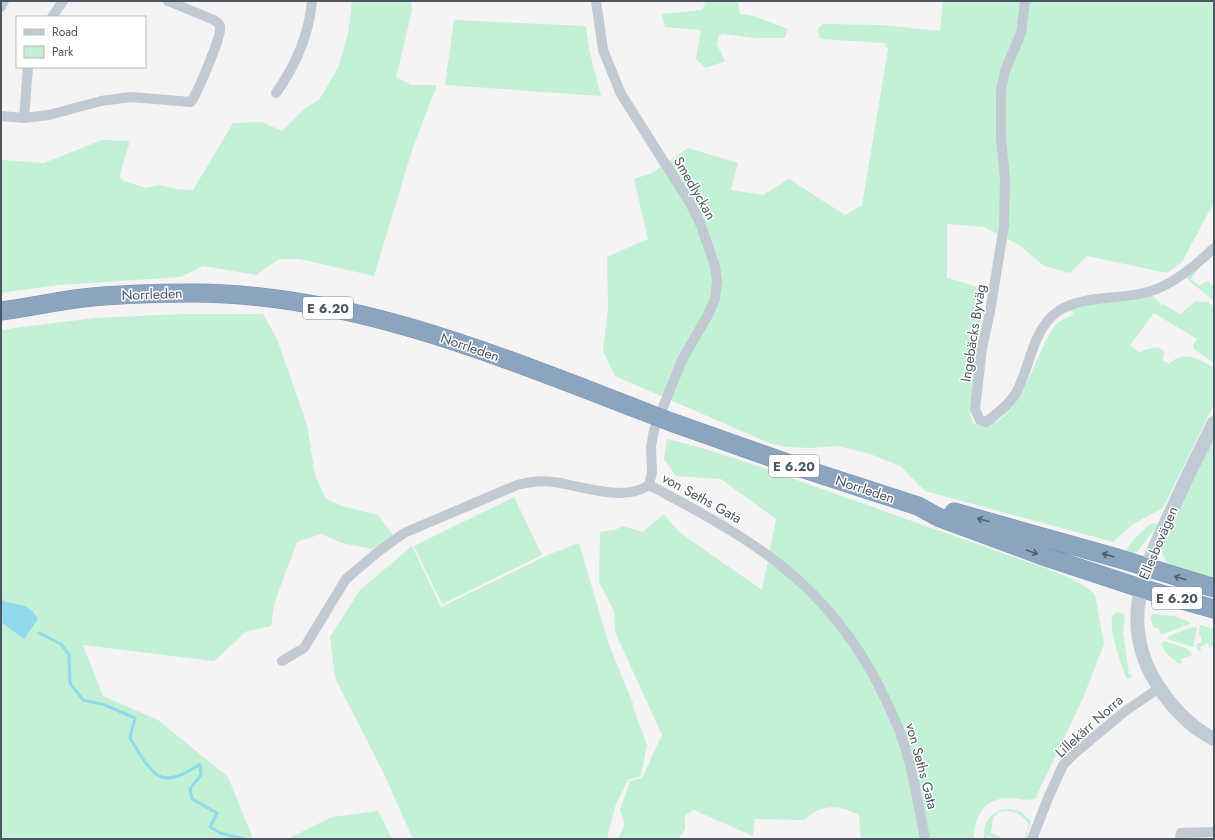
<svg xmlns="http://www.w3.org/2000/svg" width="1215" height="840" font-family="Jost,sans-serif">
  <rect width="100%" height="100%" fill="#f5f3f3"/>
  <path fill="#c3f1d5" d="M 352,1 L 411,1 L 412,11 L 396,77 L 411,85 L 436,85 L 436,88 L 413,147 L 374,276 L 300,259 L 279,259 L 256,275 L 203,266 L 181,277 L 58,285 L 1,293 L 1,160 L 44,163 L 102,140 L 130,141 L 119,177 L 124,181 L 146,188 L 159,185 L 176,189 L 193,190 L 233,123 L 262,122 L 282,131 L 304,109 L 319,100 L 338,68 L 348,34 Z
    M 706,1 L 738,1 L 740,14 L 754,16 L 788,29 L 785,38 L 755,38 L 723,34 L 719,36 L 717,45 L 725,61 L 706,68 L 696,59 L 701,30 L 665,27 L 662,14 L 702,10 Z
    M 943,1 L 1214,1 L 1214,202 L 1182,262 L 1167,273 L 1087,256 L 1070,273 L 1044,266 L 1019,245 L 984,227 L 947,224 L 947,278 L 985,289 L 970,414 L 973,423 C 1018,438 1034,353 1054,327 C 1059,321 1067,317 1075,314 L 1067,309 L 1141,295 L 1203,262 L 1191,279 L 1199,286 L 1207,281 L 1214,286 L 1214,301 L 1186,278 L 1151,294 L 1161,304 L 1160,307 L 1163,304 L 1180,314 L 1196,301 L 1207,302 L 1214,306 L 1214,363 L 1194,349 L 1193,346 L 1197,339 L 1154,313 L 1130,345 L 1140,353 L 1144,350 L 1158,347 L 1165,352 L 1162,360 L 1169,364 C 1184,349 1199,360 1214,367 L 1214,404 L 1163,508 L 1133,524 L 1113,542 L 925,491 L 900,466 L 870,454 L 838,446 L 810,448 L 787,447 L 769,443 L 615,376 L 603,351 L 608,308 L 607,257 L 648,239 L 634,179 L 652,173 L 688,148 L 738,163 L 731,190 L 763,195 L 789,179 L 845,215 L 862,205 L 888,49 L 884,43 L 821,39 L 817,30 L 823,24 L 881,25 L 940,31 Z
    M 454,20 L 586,26 L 589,49 L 601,96 L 445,85 Z
    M 182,314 L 263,314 L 277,339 L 307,425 L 315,475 L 326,499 L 342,506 L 378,515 L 393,535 L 372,549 L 342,543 L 321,534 L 297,542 L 275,601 L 271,626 L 247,631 L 214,661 L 83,645 L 103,696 L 158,720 L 228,777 L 253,839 L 1,839 L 1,331 L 14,328 L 95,318 Z
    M 1214,434 L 1214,581 C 1196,575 1164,572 1162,550 Z
    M 667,439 C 715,450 762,468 808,484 C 869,506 930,527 991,549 C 1014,558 1082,577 1095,595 L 1104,644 L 1083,698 L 1035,799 C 1024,801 1017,798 1007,798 C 984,799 973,818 974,839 L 861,839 L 859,815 C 840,805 821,803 805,820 L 755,819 L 753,836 L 694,810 L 685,815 L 685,829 L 678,839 L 618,839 L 625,824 L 620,810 L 630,781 L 642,778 L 662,735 L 615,632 L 614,611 L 599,582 L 600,532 L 615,530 L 623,526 L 643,532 L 664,514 L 679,532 L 762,590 L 776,519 L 721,479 L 676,476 L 664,459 Z
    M 514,497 L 542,555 L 442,604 L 414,546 Z
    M 1153,523 L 1158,525 L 1138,551 L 1131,555 L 1125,552 L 1133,540 L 1150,524 Z
    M 579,543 L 608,642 L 634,706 L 633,707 L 647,745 L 641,776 L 628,780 L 615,807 L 607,839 L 413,839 L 384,774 L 335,678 L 330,637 L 360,590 L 412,546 L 441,607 L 548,555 Z
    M 1117,612 L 1125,614 L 1123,633 L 1129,674 L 1132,675 L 1129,679 L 1126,678 C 1120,659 1110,636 1112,616 Z
    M 1153,614 L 1174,616 L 1192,623 L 1161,635 L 1158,627 L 1154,628 L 1150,618 Z
    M 1200,625 L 1214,629 L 1214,645 L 1210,648 L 1208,643 L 1200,647 L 1201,651 L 1199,651 L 1197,648 L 1197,643 L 1201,643 L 1201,636 L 1199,636 Z
    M 1192,627 L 1197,628 L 1193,647 L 1167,639 L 1169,636 Z
    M 1164,641 L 1186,648 L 1193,655 L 1181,659 L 1182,663 L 1179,664 L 1166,653 L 1161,644 Z
    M 1010,809 L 1020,811 L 1031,821 L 1026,839 L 1024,839 L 1029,825 C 1025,814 1003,804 994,817 C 992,821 992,828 991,833 L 1000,837 L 1000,839 L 991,839 L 990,836 L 984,839 C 982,822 993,809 1010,809 Z
    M 378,811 L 392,839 L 287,839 L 332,817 Z"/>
  <path fill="#90daee" d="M 1,597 L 5,602 C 20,605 30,604 38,619 L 24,639 L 1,622 Z"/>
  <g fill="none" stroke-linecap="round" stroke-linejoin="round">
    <path stroke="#90daee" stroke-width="3" d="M 39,633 L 61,644 L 69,655 L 70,683 L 83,700 L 105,705 L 135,718 L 130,738 C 152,773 158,793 200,764 L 201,775 L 190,789 L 192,799 L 217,813 L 210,827 L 220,833 L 244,839"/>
    <g stroke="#7690ad" stroke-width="19">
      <path id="highway" d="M 1,311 C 28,308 55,301 83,298 C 120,294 157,293 195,293 C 351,294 497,355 640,410
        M 671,422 L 807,470 L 918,506 L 938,517 L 1046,557 L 1140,588 L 1214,609
        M 954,512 L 1117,558 L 1214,588"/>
    </g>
    <path stroke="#c1cad2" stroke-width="10" d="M 596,1 L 603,50 L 621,94 L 690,203 L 700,223 L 715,266 L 717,281 L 715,299 L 708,315 L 682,360 L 654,430 L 651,447 L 652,472 L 649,485
      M 1025,1 L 1021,33 L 1005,71 L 1001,91 L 1001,139 L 1005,179 L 1004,226 L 990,312 L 982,348 L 975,409 L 980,420 L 986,422 L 990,419 C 999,412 1010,404 1016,393 C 1030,368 1032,330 1057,312 C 1081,295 1119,300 1148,292 C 1173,285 1196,265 1214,248
      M 1,7 L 4,1
      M 52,17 L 63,1
      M 276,93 C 296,65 309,35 312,1
      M 1,116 L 24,118 L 49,115 L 101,101 L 131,97 L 191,102 C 197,94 220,39 220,30 C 221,25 218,23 214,20 L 168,1
      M 24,118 L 28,67
      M 649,485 C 750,538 825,581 879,686 C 888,705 898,724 904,744 C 914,775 919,808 925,839
      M 282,661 L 304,648 L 346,579 L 379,551 L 404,533 L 517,485 C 528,482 541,480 553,482 C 580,485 624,503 649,485
      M 1180,838 L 1181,833 L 1214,832
      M 1032,839 L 1049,796 L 1063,765 L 1074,754 L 1124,712 L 1159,688"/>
    <path stroke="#c1cbd6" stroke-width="14" d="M 1214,423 C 1199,452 1185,481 1172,510 C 1142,573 1116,629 1163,693 C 1177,713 1192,728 1214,739"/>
    <use href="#highway" stroke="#8ba5c1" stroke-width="18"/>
    <g stroke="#7690ad" stroke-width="19" stroke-linecap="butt">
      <path id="highway-bridge" d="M 640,410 L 671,422"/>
    </g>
    <use href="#highway-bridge" stroke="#8ba5c1" stroke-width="18"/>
  </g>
  <defs><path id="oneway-shaft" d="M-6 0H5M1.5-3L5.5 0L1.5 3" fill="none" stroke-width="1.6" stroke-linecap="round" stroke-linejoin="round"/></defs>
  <g stroke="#505e6b">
    <use href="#oneway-shaft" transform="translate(983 520) rotate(-165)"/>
    <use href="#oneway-shaft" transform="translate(1032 552) rotate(20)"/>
    <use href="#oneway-shaft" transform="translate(1108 555) rotate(-164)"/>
    <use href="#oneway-shaft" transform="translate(1180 578) rotate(-163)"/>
  </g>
  <g text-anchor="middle" stroke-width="3" stroke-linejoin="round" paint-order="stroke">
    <g fill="#fff" stroke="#808990" stroke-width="1">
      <rect x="303" y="297" width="50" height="22" rx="3"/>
      <rect x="769" y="455" width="50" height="22" rx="3"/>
      <rect x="1152" y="587" width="50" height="22" rx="3"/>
    </g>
    <g font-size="13" font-weight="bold" fill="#4a5661">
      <text x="328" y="313">E 6.20</text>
      <text x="794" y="471">E 6.20</text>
      <text x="1177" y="603">E 6.20</text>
    </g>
    <g font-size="14" fill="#4a5661" stroke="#fff">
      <text transform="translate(695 188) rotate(60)" y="5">Smedlyckan</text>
      <text transform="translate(152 294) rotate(-2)" y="5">Norrleden</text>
      <text transform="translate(973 333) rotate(-81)" y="5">Ingebäcks Byväg</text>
      <text transform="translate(470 347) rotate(19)" y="5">Norrleden</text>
      <text transform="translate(865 489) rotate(18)" y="5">Norrleden</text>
      <text transform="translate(702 498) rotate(29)" y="5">von Seths Gata</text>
      <text transform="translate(1158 543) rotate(-67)" y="5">Ellesbovägen</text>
      <text transform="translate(1089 726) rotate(-42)" y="5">Lillekärr Norra</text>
      <text transform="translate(922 766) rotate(75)" y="5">von Seths Gata</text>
    </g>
  </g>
  <rect width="1215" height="840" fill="none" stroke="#4a5661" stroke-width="4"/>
  <rect x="16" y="16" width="130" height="52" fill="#ffffff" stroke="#b7bbc0"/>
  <rect x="24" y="29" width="20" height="6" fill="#c1cbd6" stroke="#b7bbc0"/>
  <text x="52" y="36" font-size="12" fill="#4a5661">Road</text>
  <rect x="24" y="46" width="20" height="12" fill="#c3f1d5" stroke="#b7bbc0"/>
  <text x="52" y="56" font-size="12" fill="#4a5661">Park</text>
</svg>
